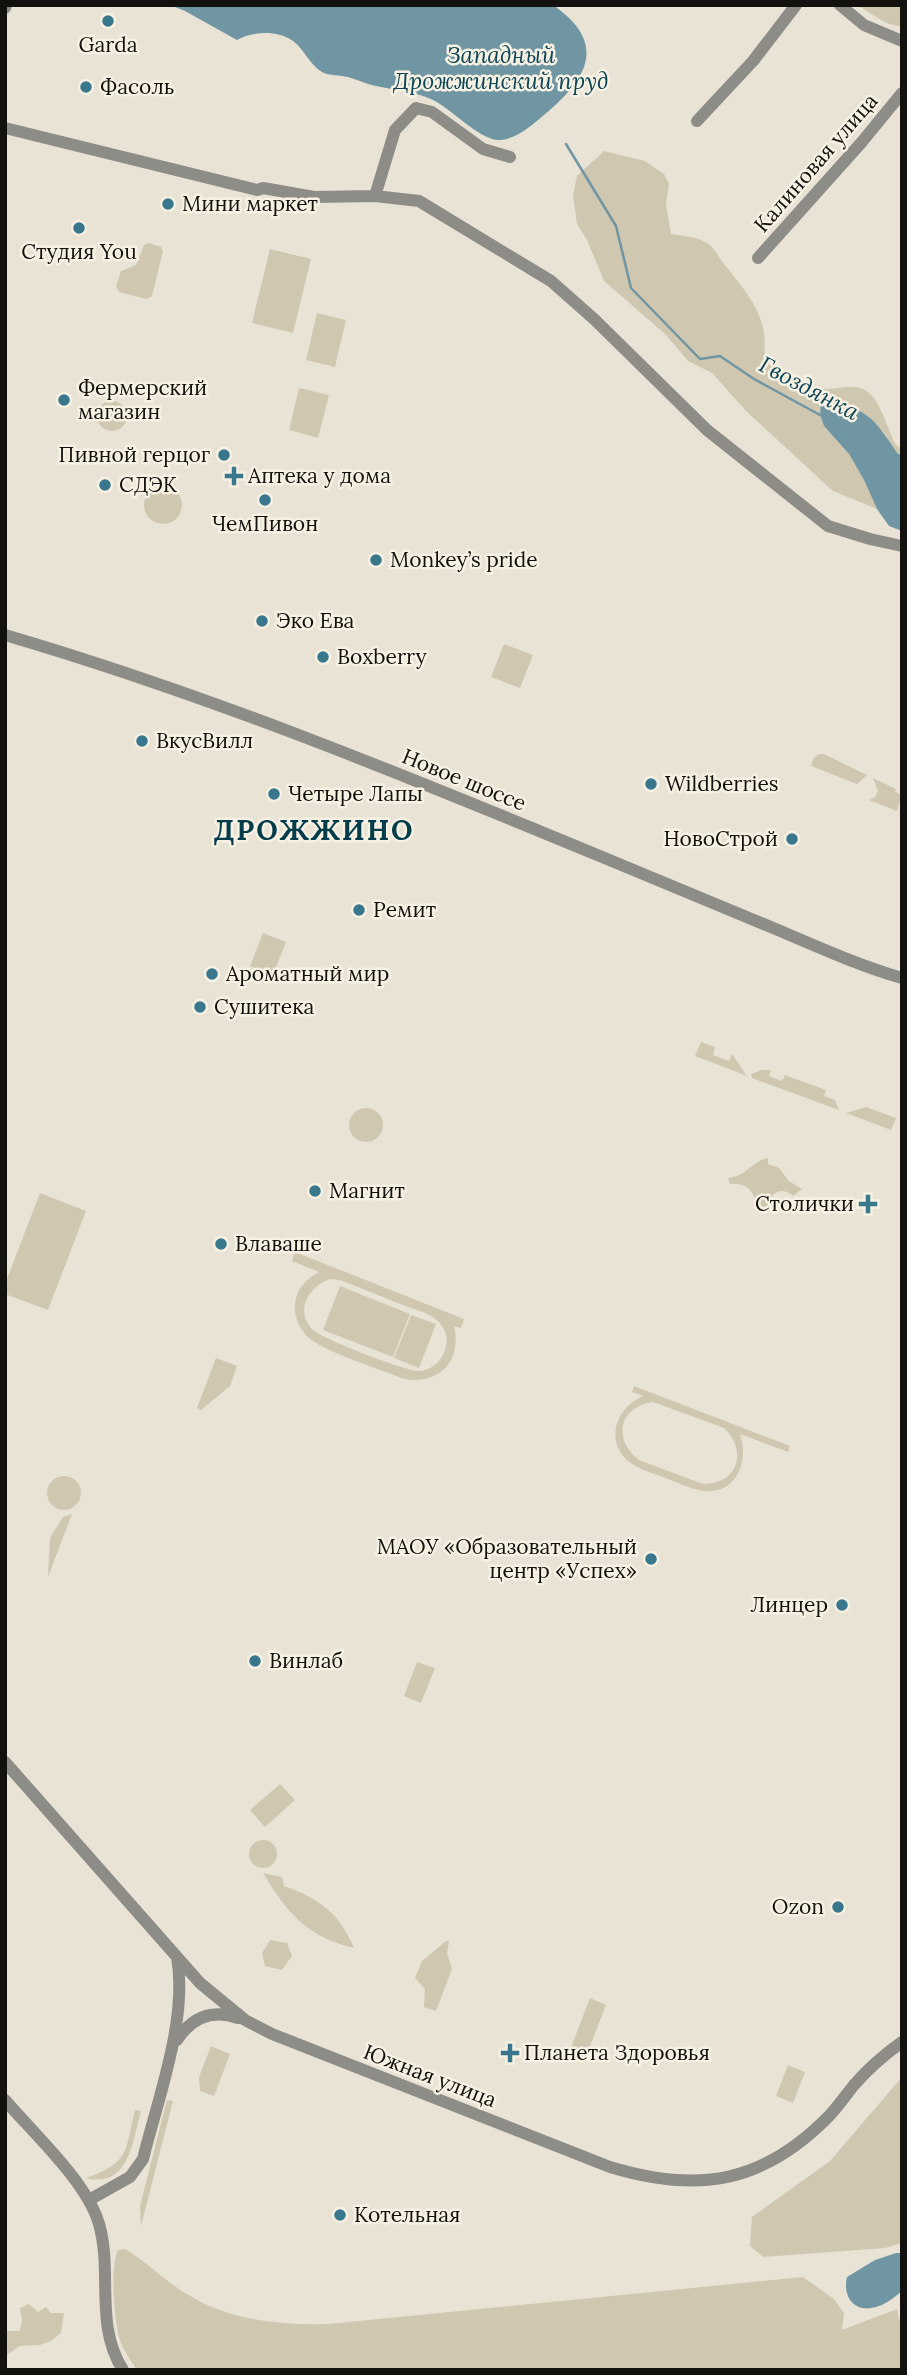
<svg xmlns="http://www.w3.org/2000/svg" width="907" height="2375" font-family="Lora,serif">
  <rect width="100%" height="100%" fill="#e9e3d6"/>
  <path fill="#d0c7b0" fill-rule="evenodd" d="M 857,5 L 902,5 L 902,27 L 886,23 Z
    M 604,151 L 645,161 L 664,174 L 669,184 L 666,204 L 671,234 C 682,236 693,236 703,241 C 714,245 717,255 724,264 C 740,284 760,306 764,333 C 766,343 762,355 769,364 C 782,378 809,389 828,389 C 842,389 856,382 869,393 C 882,404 887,429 896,445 L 902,449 L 902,455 L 898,454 L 883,431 L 822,401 L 820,415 L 824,426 L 849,454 L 864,480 L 877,509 L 833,491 L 747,412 L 712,373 L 688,361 L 665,334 L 604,281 L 587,240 L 577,224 L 573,195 L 577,176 Z
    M 149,243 L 161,247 L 163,251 L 152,296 L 146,299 L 119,292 L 116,286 L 121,271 L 136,265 L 144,245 Z
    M 270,249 L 311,259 L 293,333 L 252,323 Z
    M 317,313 L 346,320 L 335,367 L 306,360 Z
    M 299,388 L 329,395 L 318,438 L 289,430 Z
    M97 416a15 15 0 1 1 30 0a15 15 0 1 1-30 0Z
    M144 505a19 19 0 1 1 38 0a19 19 0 1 1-38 0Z
    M 504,644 L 533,655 L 520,688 L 491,677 Z
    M 820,754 L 824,754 L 867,775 L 857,784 L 811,766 L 814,757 Z
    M 873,778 L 896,789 L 895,792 L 902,795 L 897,811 L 869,800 L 875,797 L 878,791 Z
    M 263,933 L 286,942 L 273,975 L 250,966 Z
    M 701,1042 L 715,1047 L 713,1055 L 729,1061 L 732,1054 L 747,1076 L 695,1056 Z
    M 762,1070 L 771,1070 L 769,1076 L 782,1081 L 785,1075 L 826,1090 L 824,1096 L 835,1100 L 839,1110 L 752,1078 L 751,1074 Z
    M 866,1107 L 896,1118 L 891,1130 L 846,1113 Z
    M349 1125a17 17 0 1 1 34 0a17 17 0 1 1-34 0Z
    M 768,1158 L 768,1164 L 779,1168 L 789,1181 L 802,1189 L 793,1196 C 782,1186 769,1192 769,1207 L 756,1206 C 755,1190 745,1182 730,1184 L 728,1178 C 746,1177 752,1161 768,1158 Z
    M 40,1193 L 86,1211 L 48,1310 L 5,1294 L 5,1284 Z
    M 295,1252 L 464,1319 L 461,1328 L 454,1326 C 462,1361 440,1385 404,1379 C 382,1370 325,1352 309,1338 C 300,1330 294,1318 295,1305 C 296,1289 306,1279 319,1272 L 292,1261 ZM 330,1279 L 340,1280 C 361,1288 383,1297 405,1306 C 414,1309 426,1312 434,1318 C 444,1325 448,1335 446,1346 C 444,1358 434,1369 421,1371 C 409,1373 320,1338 312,1329 C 294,1309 310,1286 330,1279 Z
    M 340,1286 L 410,1314 L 393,1357 L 323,1330 Z
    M 411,1315 L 436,1324 L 419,1368 L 394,1358 Z
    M 216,1358 L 237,1366 L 230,1386 L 201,1410 L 197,1408 Z
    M 634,1386 L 790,1446 L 788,1452 L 740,1434 C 749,1460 738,1494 704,1491 C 690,1489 676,1482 663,1477 C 652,1473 637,1469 628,1461 C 604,1440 617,1407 643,1396 L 632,1392 ZM 653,1402 L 724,1428 C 748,1450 738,1485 703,1484 L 639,1460 C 612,1439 619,1407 653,1402 Z
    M47 1493a17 17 0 1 1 34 0a17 17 0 1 1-34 0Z
    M 72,1514 L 48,1577 L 50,1538 L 63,1517 Z
    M 417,1662 L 435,1668 L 421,1703 L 404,1696 Z
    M 280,1784 L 295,1800 L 265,1827 L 250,1810 Z
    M249 1854a14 14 0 1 1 28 0a14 14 0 1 1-28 0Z
    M 263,1873 L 282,1877 L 284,1886 C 319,1898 340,1914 354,1948 C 307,1937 287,1913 263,1873 Z
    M 270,1940 L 287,1943 L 292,1956 L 282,1970 L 265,1966 L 262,1953 Z
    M 446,1941 L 449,1941 L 447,1954 L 452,1969 L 436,2011 L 424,2007 L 425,1989 L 415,1978 L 422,1961 Z
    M 590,1998 L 606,2005 L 586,2056 L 570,2050 Z
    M 211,2046 L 230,2054 L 214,2096 L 200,2091 L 199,2077 Z
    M 788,2065 L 805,2072 L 793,2103 L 776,2096 Z
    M 902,2077 L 902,2130 L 900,2133 L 902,2243 L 885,2248 L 763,2257 L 750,2246 L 752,2217 L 830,2161 Z
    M 167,2100 L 173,2101 L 141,2226 L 140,2206 Z
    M 135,2110 L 141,2111 C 133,2140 129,2189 86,2178 C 130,2163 125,2151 135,2110 Z
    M 125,2249 C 147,2262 165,2281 187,2294 C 230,2321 279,2325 329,2324 L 803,2277 L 834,2299 L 844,2313 L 842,2330 L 897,2309 L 899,2319 L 902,2320 L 902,2370 L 137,2370 C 131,2361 123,2350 120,2340 C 114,2322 110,2267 118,2250 Z
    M 29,2304 L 38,2312 L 46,2307 L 51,2313 L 64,2313 L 61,2333 L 51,2341 L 40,2345 L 20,2346 L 5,2356 L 5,2331 L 20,2331 L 22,2321 L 20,2308 Z"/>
  <path fill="#7096a4" d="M 170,5 L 553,5 C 609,44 587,79 544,115 C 532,125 516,140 498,140 C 478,139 451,108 431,99 C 410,90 389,90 368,84 C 362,82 355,79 348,77 C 340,75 329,76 322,72 C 310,65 304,49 293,41 C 278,30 252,31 237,40 L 185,11 Z
    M 821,401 C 866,406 874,418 898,454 L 902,455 L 902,531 L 889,526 L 877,509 L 864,480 L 849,454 L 824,426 L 820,415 Z
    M 896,2253 L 902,2253 L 902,2291 C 896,2296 886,2304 879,2306 C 856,2315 842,2298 847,2277 L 875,2260 Z"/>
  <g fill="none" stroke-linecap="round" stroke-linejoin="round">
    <path stroke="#7096a4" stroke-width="2.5" d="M 566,144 L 616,226 L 631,288 L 700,359 L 720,356 L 754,379 L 820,415"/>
    <path stroke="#8e8c87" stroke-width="12" d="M 840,5 L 864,25 L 902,41
      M 5,8 L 6,5
      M 697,121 L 753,61 L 796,5
      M 5,128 L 257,190 L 263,188 L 314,197 L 375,196 L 419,201 L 551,281 L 594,319 L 707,430 L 828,526 L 870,539 L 902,546
      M 375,196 L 395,130 L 416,108 L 432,112 L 483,149 L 510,157
      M 758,258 L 861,143 L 902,93
      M 5,635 C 210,695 409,777 607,859 C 664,883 721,906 778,930 C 818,947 860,966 902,978
      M 5,1762 L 200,1983 L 245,2020 L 272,2034 L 610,2167 C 699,2194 764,2183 830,2115 C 839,2105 846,2095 854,2085 C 868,2069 885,2054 902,2042
      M 177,2040 C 192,2017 212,2009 238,2018
      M 5,2100 C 34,2134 87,2182 99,2224 C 113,2272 94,2325 123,2370
      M 89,2200 L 130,2177 L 143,2159 C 158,2098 188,2019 177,1957"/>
  </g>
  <g fill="#38778c" stroke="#f6f1e3" stroke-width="2.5">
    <circle cx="108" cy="21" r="7"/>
    <circle cx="86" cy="87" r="7"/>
    <circle cx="168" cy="204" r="7"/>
    <circle cx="79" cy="228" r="7"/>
    <circle cx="64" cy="400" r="7"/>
    <circle cx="224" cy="455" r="7"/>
    <path d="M230.5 465.5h7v7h7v7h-7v7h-7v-7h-7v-7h7z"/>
    <circle cx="105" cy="485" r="7"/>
    <circle cx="265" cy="500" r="7"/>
    <circle cx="376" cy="560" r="7"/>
    <circle cx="262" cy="621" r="7"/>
    <circle cx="323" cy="657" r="7"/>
    <circle cx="142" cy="741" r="7"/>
    <circle cx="651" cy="784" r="7"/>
    <circle cx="274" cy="794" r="7"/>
    <circle cx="792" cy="839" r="7"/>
    <circle cx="359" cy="910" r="7"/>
    <circle cx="212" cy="974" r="7"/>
    <circle cx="200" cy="1007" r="7"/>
    <circle cx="315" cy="1191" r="7"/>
    <path d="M864.5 1193.5h7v7h7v7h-7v7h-7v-7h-7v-7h7z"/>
    <circle cx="221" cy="1244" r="7"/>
    <circle cx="651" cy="1559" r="7"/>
    <circle cx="842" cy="1605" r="7"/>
    <circle cx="255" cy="1661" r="7"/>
    <circle cx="838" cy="1907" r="7"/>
    <path d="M506.5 2042.5h7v7h7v7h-7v7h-7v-7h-7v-7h7z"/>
    <circle cx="340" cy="2215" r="7"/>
  </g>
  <g text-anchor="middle" stroke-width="5" stroke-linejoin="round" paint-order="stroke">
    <g font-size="21" fill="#13110d" stroke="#f6f1e3" text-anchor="start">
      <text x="108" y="52" text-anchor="middle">Garda</text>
      <text x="100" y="94">Фасоль</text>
      <text x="182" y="211">Мини маркет</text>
      <text x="79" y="259" text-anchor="middle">Студия You</text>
      <text x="78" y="395">Фермерский<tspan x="78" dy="24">магазин</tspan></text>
      <text x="210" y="462" text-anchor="end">Пивной герцог</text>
      <text x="248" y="483">Аптека у дома</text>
      <text x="119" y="492">СДЭК</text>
      <text x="265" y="531" text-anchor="middle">ЧемПивон</text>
      <text x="390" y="567">Monkey’s pride</text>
      <text x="276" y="628">Эко Ева</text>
      <text x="337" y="664">Boxberry</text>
      <text x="156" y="748">ВкусВилл</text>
      <text x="665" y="791">Wildberries</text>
      <text x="288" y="801">Четыре Лапы</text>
      <text x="778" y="846" text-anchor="end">НовоСтрой</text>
      <text x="373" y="917">Ремит</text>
      <text x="226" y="981">Ароматный мир</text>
      <text x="214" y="1014">Сушитека</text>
      <text x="329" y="1198">Магнит</text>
      <text x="854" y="1211" text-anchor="end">Столички</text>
      <text x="235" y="1251">Влаваше</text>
      <text x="637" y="1554" text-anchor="end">МАОУ «Образовательный<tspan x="637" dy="24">центр «Успех»</tspan></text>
      <text x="828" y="1612" text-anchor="end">Линцер</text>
      <text x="269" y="1668">Винлаб</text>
      <text x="824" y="1914" text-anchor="end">Ozon</text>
      <text x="524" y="2060">Планета Здоровья</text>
      <text x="354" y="2222">Котельная</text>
    </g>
    <g font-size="21" fill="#13110d" stroke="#f6f1e3">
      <text transform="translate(816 163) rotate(-49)" y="7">Калиновая улица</text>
      <text transform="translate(464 780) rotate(22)" y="7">Новое шоссе</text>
      <text transform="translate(430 2076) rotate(21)" y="7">Южная улица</text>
    </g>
    <g font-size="23" font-style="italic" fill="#0e4757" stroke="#f6f1e3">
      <text x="501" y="63">Западный<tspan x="501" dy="26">Дрожжинский пруд</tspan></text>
      <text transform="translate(809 388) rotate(28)" y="8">Гвоздянка</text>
    </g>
    <g font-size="28" font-weight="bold" letter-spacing="2" fill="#033d4c" stroke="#f6f1e3">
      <text x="314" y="840">ДРОЖЖИНО</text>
    </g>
  </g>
  <rect width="907" height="2375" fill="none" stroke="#13110d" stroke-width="14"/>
</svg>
